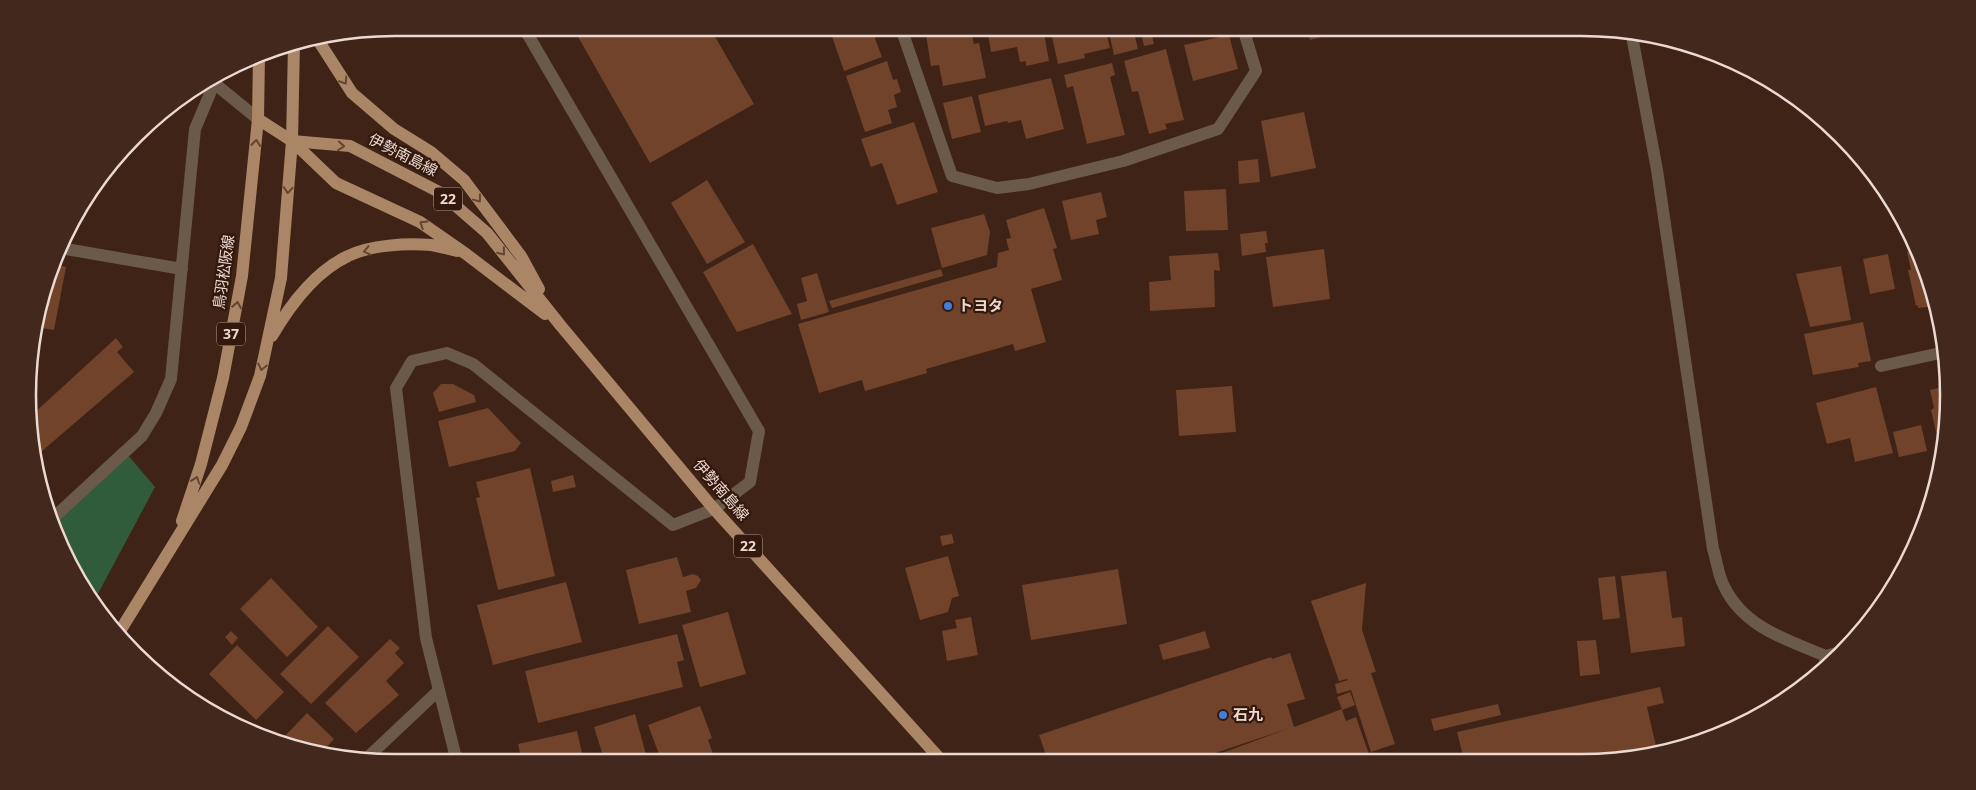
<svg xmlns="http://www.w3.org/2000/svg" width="1976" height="790" font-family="'Noto Sans','Noto Sans JP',sans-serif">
  <rect width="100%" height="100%" fill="#3e2316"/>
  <path fill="#305c3c" d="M 121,447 L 155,487 L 93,603 L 89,599 L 55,535 L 49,515 Z"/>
  <path fill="#70432a" d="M 573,28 L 710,28 L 754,104 L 650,163 Z
    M 829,28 L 871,28 L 882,57 L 844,71 Z
    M 931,28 L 970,28 L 974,44 L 979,43 L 986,78 L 943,86 L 939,65 L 931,66 L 926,35 L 933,33 Z
    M 987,28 L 1043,28 L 1049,61 L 1026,66 L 1026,61 L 1020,62 L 1017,47 L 991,52 Z
    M 1050,28 L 1105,28 L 1110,48 L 1084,54 L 1085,58 L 1058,64 Z
    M 1108,28 L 1133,28 L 1138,49 L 1114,55 Z
    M 1140,28 L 1150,28 L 1154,44 L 1144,46 Z
    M 1183,28 L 1206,28 L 1185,33 Z
    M 1307,28 L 1345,28 L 1346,31 L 1310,40 Z
    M 1229,35 L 1238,69 L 1193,81 L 1184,45 Z
    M 1166,49 L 1184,120 L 1165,124 L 1167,129 L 1149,134 L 1138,91 L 1132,92 L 1124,61 Z
    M 887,61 L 893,80 L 897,79 L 901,92 L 894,95 L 897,107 L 888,110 L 892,123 L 865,132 L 846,76 Z
    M 1112,63 L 1115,75 L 1110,77 L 1125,135 L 1087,144 L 1073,86 L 1067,88 L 1064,75 Z
    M 1051,78 L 1064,129 L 1026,139 L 1021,120 L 1008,123 L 1007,121 L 985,126 L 978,95 Z
    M 972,96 L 981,132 L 952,139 L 943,103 Z
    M 1304,112 L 1316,168 L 1271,177 L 1261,121 Z
    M 914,122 L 938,192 L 897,205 L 882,163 L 871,167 L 861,139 Z
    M 1258,159 L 1260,182 L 1239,184 L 1238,161 Z
    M 707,180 L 745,242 L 707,264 L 671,203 Z
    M 1226,189 L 1228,230 L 1186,231 L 1184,191 Z
    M 1101,192 L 1107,217 L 1096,220 L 1099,234 L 1071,240 L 1062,201 Z
    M 1044,208 L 1057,248 L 1053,249 L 1062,280 L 1031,289 L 1046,342 L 1015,351 L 1013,344 L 926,369 L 927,373 L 865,391 L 862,380 L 819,393 L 798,324 L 997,267 L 998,253 L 1009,250 L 1006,239 L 1011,238 L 1006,220 Z
    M 984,214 L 990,232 L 987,255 L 942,268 L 931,228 Z
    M 1266,231 L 1268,243 L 1265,243 L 1266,252 L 1242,256 L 1240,234 Z
    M 753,244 L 792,314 L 737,332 L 703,272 Z
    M 1324,249 L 1330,299 L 1273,307 L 1266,257 Z
    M 1917,250 L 1936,300 L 1937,306 L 1918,308 L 1918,305 L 1916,306 L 1908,270 L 1911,270 L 1907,252 Z
    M 1218,253 L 1220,271 L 1214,270 L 1215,307 L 1150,311 L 1149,282 L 1171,280 L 1169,256 Z
    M 1888,254 L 1895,289 L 1870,294 L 1863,259 Z
    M 53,264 L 66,267 L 54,330 L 35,327 L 47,277 Z
    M 1841,266 L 1851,320 L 1810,327 L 1796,274 Z
    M 941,269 L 943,276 L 832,308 L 829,301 Z
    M 817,273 L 829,312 L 801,320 L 797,304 L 807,301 L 801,278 Z
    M 1863,322 L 1871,361 L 1858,363 L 1859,367 L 1813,375 L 1804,334 Z
    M 116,338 L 123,347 L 117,352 L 134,372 L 34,458 L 33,414 Z
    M 441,384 L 453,384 L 474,395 L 476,402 L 439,412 L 433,393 Z
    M 1232,386 L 1236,432 L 1179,436 L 1176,390 Z
    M 1947,386 L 1945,443 L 1943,444 L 1940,432 L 1936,432 L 1931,410 L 1934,408 L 1930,390 Z
    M 1876,387 L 1893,453 L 1855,462 L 1850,438 L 1827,444 L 1816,403 Z
    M 488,408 L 521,443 L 515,451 L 449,467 L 438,421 Z
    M 1921,425 L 1927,451 L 1899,457 L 1893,432 Z
    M 530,468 L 555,576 L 498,590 L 476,498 L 480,497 L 476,482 Z
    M 573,475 L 576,487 L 553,492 L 551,481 Z
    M 952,534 L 954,543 L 942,546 L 940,536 Z
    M 948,556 L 959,596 L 952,598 L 948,612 L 920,620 L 905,568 Z
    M 677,557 L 683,577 L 693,574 L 698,576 L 701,580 L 696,588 L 686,591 L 691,612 L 639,624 L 626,570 Z
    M 1118,569 L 1127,624 L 1031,640 L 1022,585 Z
    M 1666,571 L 1672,618 L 1682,617 L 1685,646 L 1631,653 L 1621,576 Z
    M 1615,576 L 1620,618 L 1603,620 L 1598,578 Z
    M 271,578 L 318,627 L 287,657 L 240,609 Z
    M 566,582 L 582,642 L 493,665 L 477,605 Z
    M 1366,583 L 1362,630 L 1376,672 L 1371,673 L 1395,744 L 1371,752 L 1351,690 L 1337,694 L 1335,684 L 1348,680 L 1347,679 L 1339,681 L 1311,601 Z
    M 728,612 L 746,674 L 700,687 L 682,625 Z
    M 971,617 L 978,655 L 947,661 L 942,631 L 957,628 L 955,620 Z
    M 328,626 L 359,657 L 311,704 L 280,674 Z
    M 231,631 L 238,638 L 232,645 L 225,637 Z
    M 1205,631 L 1210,648 L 1163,660 L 1159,645 Z
    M 677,634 L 684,660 L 677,662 L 683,687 L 538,723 L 525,671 Z
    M 390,639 L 400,648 L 395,653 L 404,663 L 386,681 L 399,695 L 356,733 L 325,703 Z
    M 1596,640 L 1600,674 L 1580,676 L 1577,641 Z
    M 237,645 L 284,692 L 256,720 L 209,674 Z
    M 1290,653 L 1305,699 L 1287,704 L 1294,727 L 1342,709 L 1337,697 L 1350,692 L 1355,705 L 1342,710 L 1346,721 L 1356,717 L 1370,757 L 1361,760 L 1203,760 L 1290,728 L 1194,760 L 1170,760 L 1168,755 L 1158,758 L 1160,761 L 1048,761 L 1039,735 L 1271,657 L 1272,659 Z
    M 1660,687 L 1664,703 L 1647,707 L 1656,746 L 1597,759 L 1464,760 L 1457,732 Z
    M 1498,704 L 1501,715 L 1434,731 L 1431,719 Z
    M 700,706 L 712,738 L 708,740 L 716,762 L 662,762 L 648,725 Z
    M 307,713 L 334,739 L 323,751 L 278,743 Z
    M 635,714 L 648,762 L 605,762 L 594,727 Z
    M 577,731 L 584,762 L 522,762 L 518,744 Z"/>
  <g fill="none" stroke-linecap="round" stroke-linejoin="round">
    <path stroke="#6b594a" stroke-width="12" d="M 901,28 L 952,176 L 997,188 L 1029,184 L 1123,161 L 1218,129 L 1256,71 L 1243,28
      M 1632,36 L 1657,170 L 1713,549 C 1717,561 1718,575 1724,586 C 1743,627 1787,640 1826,656
      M 209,79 L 258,119
      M 60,248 L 182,269
      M 1881,366 L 1945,352
      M 51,520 L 142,436 L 156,413 L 171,379 L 195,129 L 214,84
      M 1823,672 L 1826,656 L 1840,652
      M 367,758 L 438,691
      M 457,762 L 426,638 L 396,388 L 412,361 L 447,353 L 473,364 L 673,525 L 714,509 L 750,482 L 759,431 L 524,28"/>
    <path stroke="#aa8667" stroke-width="12" d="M 318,40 L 352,93 L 394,129 L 431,152 L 464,180 L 521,256 L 539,289
      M 258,119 L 292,141 L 336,183 L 420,222 L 466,254 L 545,314
      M 292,141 L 350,146 L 441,193 L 487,233 L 561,326 L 714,509 L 942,761
      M 272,336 C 290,305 314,272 348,256 C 370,245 407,243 431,245 C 439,246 448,249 457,251
      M 182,521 L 201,464 L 223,378 L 242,276 L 258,119 L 259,55
      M 120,631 L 222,465 L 241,427 L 260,376 L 281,278 L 292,141 L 294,44"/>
  </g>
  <defs><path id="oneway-chevron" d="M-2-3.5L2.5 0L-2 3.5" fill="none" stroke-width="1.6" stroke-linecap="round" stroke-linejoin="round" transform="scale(1.25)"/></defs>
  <g stroke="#634531">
    <use href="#oneway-chevron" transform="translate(344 81) rotate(57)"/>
    <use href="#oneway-chevron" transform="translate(256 143) rotate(-84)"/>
    <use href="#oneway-chevron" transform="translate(341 146) rotate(5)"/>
    <use href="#oneway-chevron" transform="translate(288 190) rotate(94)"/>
    <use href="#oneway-chevron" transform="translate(478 199) rotate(53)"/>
    <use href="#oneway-chevron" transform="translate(423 224) rotate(-148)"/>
    <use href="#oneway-chevron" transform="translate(367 251) rotate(167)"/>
    <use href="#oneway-chevron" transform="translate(502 252) rotate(52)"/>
    <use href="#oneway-chevron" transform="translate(237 305) rotate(-80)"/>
    <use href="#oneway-chevron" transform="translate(262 367) rotate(102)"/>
    <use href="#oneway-chevron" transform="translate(196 480) rotate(-71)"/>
  </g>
  <g fill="#3f7fe0" stroke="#33190d" stroke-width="2">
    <circle cx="948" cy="306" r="5"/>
    <circle cx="1223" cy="715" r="5"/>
  </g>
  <g text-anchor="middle" stroke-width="4.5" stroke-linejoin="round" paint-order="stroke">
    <g fill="#33190d" stroke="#b49f96" stroke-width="1">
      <rect x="434" y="187.5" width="28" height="23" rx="4"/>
      <rect x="217" y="322.5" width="28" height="23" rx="4"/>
      <rect x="734" y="534.5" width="28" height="23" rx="4"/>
    </g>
    <g font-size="14" font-weight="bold" fill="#ecd9d1">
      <text x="448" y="204">22</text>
      <text x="231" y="339">37</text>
      <text x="748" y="551">22</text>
    </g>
    <g font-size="15" fill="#ecd9d1" stroke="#33190d">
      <text transform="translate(403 155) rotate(27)" y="5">伊勢南島線</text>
      <text transform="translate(224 272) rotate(-82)" y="5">鳥羽松阪線</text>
      <text transform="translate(721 490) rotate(49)" y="5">伊勢南島線</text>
    </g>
    <g font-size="15" font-weight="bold" fill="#ecd9d1" stroke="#33190d" text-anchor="start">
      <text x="958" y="311">トヨタ</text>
      <text x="1233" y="720">石九</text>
    </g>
  </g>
  <path d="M0 0H1976V790H0ZM395 36H1581A359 359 0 0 1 1940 395V395A359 359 0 0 1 1581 754H395A359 359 0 0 1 36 395V395A359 359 0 0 1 395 36Z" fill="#42281d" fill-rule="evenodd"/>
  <path fill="none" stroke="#ecd9d1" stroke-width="2.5" d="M395 36H1581A359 359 0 0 1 1940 395V395A359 359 0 0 1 1581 754H395A359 359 0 0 1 36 395V395A359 359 0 0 1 395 36Z"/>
</svg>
